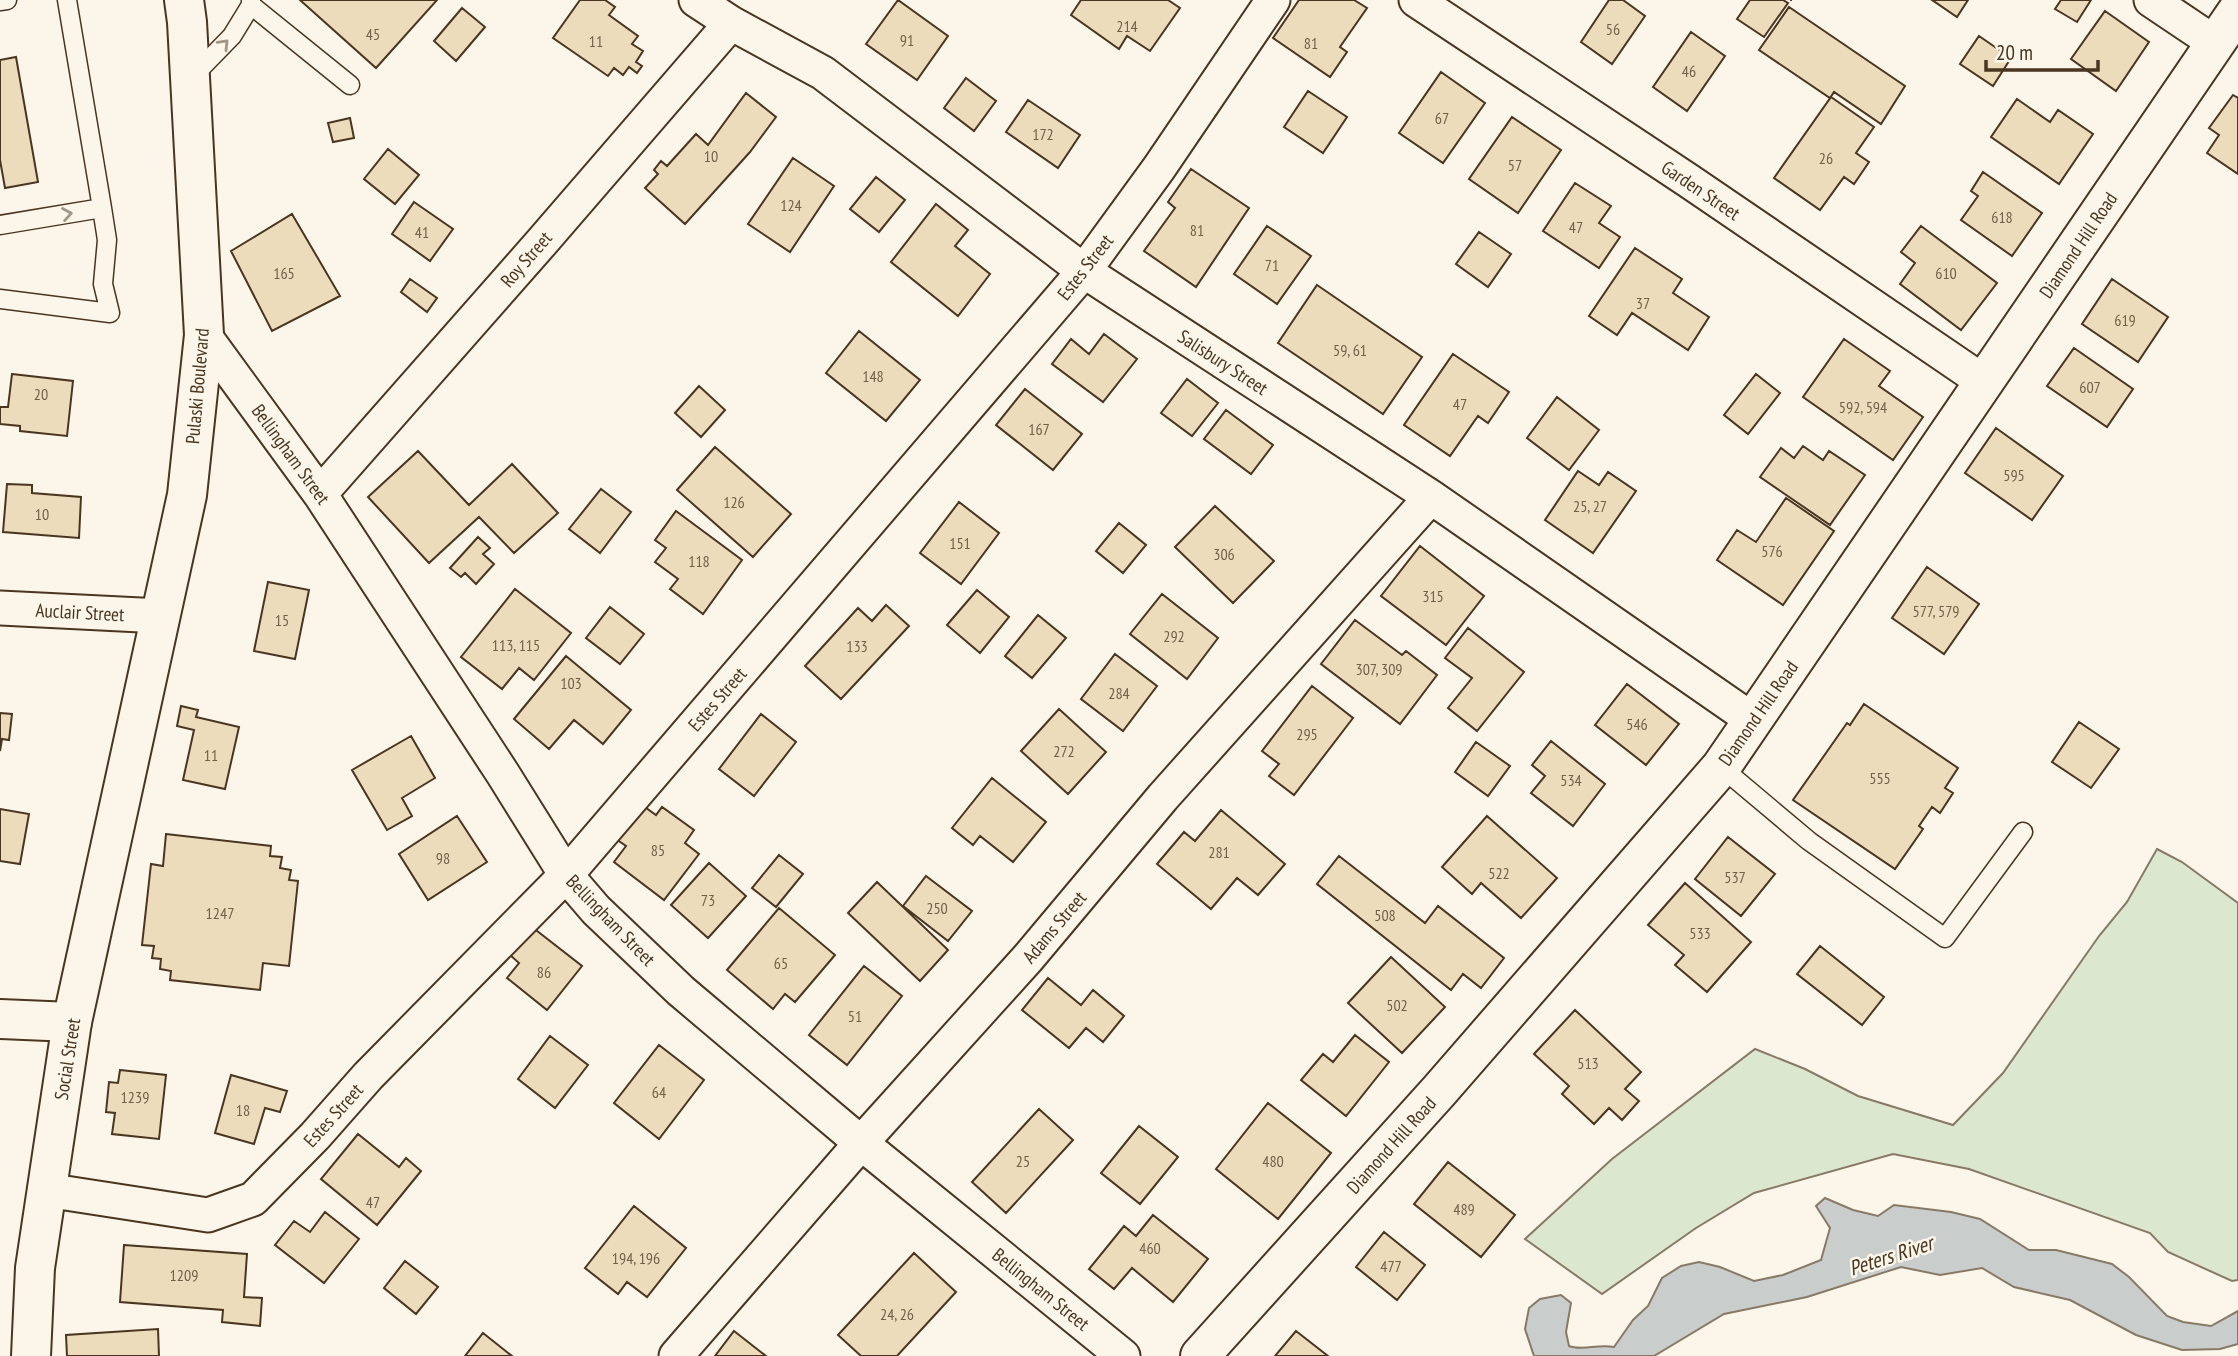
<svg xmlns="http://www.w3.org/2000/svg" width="2238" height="1356" font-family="'PT Sans Narrow',sans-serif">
  <rect width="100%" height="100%" fill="#fbf6e9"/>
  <path fill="#dce7d0" stroke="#887966" stroke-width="2" d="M 2157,849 L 2182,862 L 2238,903 L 2238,1280 L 2232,1281 L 2168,1252 L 2150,1233 L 1969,1169 L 1893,1154 L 1754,1193 L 1696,1228 L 1602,1294 L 1525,1239 L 1612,1159 L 1755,1049 L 1805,1069 L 1858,1096 L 1953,1125 L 2003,1073 L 2099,936 L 2127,902 Z"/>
  <path fill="#c9cecd" stroke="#887966" stroke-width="2" d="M 1825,1198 L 1853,1210 L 1878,1216 L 1894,1205 L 1951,1212 L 1980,1219 L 2029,1250 L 2056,1250 L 2112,1264 L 2129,1277 L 2167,1316 L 2183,1322 L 2211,1326 L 2238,1311 L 2238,1344 L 2220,1349 L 2182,1350 L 2136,1335 L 2070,1300 L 2014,1287 L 1982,1268 L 1940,1275 L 1901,1267 L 1807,1297 L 1724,1314 L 1654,1356 L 1534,1356 L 1525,1329 L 1529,1308 L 1540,1299 L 1561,1295 L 1571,1303 L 1566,1332 L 1569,1346 C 1582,1351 1597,1344 1614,1347 L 1633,1320 L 1648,1306 L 1662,1278 L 1681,1266 L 1699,1262 L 1720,1267 L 1754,1281 L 1783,1275 L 1821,1260 L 1830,1228 L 1816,1206 Z"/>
  <path fill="#ecdcbc" stroke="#4a3520" stroke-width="2" d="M 300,0 L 437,0 L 376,68 Z
    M 580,0 L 605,0 L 615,7 L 609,15 L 638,36 L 632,44 L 643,51 L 636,62 L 642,66 L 637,73 L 629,67 L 623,75 L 614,68 L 608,76 L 553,38 Z
    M 898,0 L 948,36 L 917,80 L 866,44 Z
    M 1081,0 L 1168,0 L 1180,8 L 1150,51 L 1127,36 L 1119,49 L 1071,15 Z
    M 1299,0 L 1354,0 L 1367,8 L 1340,47 L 1347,52 L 1330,77 L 1273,38 Z
    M 1609,0 L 1623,0 L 1645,16 L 1612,64 L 1581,42 Z
    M 1750,0 L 1783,0 L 1788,3 L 1764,37 L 1737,19 Z
    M 1932,0 L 1968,0 L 1957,17 Z
    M 2061,0 L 2091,0 L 2077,22 L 2055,9 Z
    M 1789,7 L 1905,86 L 1881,124 L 1834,92 L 1830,98 L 1759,50 Z
    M 462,8 L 485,27 L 456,61 L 434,41 Z
    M 2105,11 L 2149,42 L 2116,91 L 2071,59 Z
    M 1691,32 L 1725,56 L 1687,111 L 1653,87 Z
    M 1979,36 L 2011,58 L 1993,86 L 1960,64 Z
    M 16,57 L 38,182 L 5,188 L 0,160 L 0,60 Z
    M 1441,72 L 1485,103 L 1443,163 L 1399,133 Z
    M 966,78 L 996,101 L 974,131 L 944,108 Z
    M 1308,91 L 1347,117 L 1323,153 L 1284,127 Z
    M 746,93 L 776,117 L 750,152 L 685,224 L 645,188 L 658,174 L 654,170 L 661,161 L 667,166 L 696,134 L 708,145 Z
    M 2233,95 L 2238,98 L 2238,174 L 2207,153 L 2219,135 L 2209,128 Z
    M 1831,97 L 1874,127 L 1856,153 L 1869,162 L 1854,184 L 1844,177 L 1820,210 L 1774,178 Z
    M 2017,99 L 2050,122 L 2058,110 L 2093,134 L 2059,184 L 1991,137 Z
    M 1028,100 L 1080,135 L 1058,168 L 1006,132 Z
    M 1512,117 L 1561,150 L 1518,213 L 1469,179 Z
    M 350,118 L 354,138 L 333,142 L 328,123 Z
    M 388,149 L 419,175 L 395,204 L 364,179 Z
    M 793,158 L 834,186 L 790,252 L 748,224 Z
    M 1191,169 L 1249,208 L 1196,287 L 1144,251 L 1175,208 L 1168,202 Z
    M 1983,172 L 2042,213 L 2012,256 L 1961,220 L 1978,196 L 1971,191 Z
    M 876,177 L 905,200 L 879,232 L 850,209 Z
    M 1575,183 L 1611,206 L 1599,223 L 1620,237 L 1599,268 L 1543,231 Z
    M 414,202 L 453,229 L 430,261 L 392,234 Z
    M 936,204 L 968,230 L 955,246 L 990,274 L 958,316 L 891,262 Z
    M 292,214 L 340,296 L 272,331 L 231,251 Z
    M 1267,226 L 1311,256 L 1277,304 L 1234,274 Z
    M 1921,226 L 1997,283 L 1961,330 L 1900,284 L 1915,263 L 1901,252 Z
    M 1479,232 L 1511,254 L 1488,287 L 1456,264 Z
    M 1635,248 L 1682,279 L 1673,293 L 1709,317 L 1688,350 L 1632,313 L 1617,335 L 1589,316 Z
    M 410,279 L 437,298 L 427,312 L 401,292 Z
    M 2112,279 L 2168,317 L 2138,362 L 2082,324 Z
    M 1317,285 L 1422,357 L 1383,414 L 1278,343 Z
    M 859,331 L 920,380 L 886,421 L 826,373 Z
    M 1104,334 L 1137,359 L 1103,402 L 1052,364 L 1071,339 L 1089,354 Z
    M 1844,339 L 1890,371 L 1879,386 L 1923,417 L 1893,460 L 1803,397 Z
    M 2074,348 L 2133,389 L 2107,427 L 2047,386 Z
    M 1453,354 L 1509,392 L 1488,423 L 1478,416 L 1450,456 L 1404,425 Z
    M 12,374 L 73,381 L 67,436 L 20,431 L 20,426 L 0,424 L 0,407 L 8,407 Z
    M 1756,374 L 1780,393 L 1748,434 L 1724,415 Z
    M 1187,379 L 1218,403 L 1192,436 L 1161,413 Z
    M 699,386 L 725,410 L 701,437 L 675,413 Z
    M 1025,389 L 1082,434 L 1053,470 L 996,425 Z
    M 1557,397 L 1599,430 L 1569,470 L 1527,438 Z
    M 1226,410 L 1273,445 L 1251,474 L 1204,439 Z
    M 1996,428 L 2063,476 L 2032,520 L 1965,473 Z
    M 1803,446 L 1823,460 L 1829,451 L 1865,475 L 1830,525 L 1760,477 L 1781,448 L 1794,458 Z
    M 715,447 L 791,514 L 753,557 L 677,490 Z
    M 418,451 L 469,505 L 512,464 L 558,513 L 514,553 L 479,517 L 429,563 L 368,497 Z
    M 1578,471 L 1599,485 L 1608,472 L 1636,491 L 1593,553 L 1545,520 Z
    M 7,484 L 32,485 L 32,493 L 81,497 L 79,538 L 3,532 Z
    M 601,489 L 631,512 L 600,553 L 569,529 Z
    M 1786,498 L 1834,531 L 1783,605 L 1717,560 L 1737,530 L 1756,542 Z
    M 959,502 L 999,533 L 961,584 L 920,553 Z
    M 1215,506 L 1274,561 L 1233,603 L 1175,547 Z
    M 676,511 L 742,560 L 703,614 L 670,589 L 678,579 L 655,562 L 666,548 L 655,540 Z
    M 1119,523 L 1146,545 L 1123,573 L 1096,551 Z
    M 478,537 L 490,548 L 483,554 L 494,564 L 476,584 L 465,573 L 461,577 L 450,568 Z
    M 1420,546 L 1484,596 L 1446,645 L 1381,596 Z
    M 1927,567 L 1979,604 L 1944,654 L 1892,618 Z
    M 268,582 L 309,590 L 295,659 L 254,651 Z
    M 515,589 L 571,633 L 534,680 L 519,668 L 502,689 L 461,657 Z
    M 977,590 L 1009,617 L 980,653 L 947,625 Z
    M 1162,594 L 1218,638 L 1187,679 L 1130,634 Z
    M 886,605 L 909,626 L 841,699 L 805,666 L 858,608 L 872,621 Z
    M 610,607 L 644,634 L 620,664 L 586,638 Z
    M 1038,615 L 1066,638 L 1032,678 L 1005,656 Z
    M 1355,620 L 1402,655 L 1406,651 L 1437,675 L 1400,724 L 1321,664 Z
    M 1468,628 L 1524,672 L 1477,731 L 1448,708 L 1472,678 L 1445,658 Z
    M 1115,654 L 1157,686 L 1123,731 L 1081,699 Z
    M 566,656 L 631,710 L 603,744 L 574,720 L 549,749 L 514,719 Z
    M 1627,684 L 1679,724 L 1646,765 L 1595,725 Z
    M 1312,686 L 1353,718 L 1294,795 L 1269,776 L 1279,764 L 1262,751 Z
    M 1864,704 L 1958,768 L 1945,788 L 1953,793 L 1940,813 L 1932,807 L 1919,826 L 1923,829 L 1895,869 L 1793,800 L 1847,723 L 1850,725 Z
    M 181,706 L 198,710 L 196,717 L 239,727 L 225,789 L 183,780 L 194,730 L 177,726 Z
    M 1059,709 L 1106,752 L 1068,794 L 1021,751 Z
    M 0,713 L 12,714 L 9,740 L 2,739 L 0,751 Z
    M 761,714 L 796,742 L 754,796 L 719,769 Z
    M 2079,722 L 2119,749 L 2091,788 L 2052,762 Z
    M 411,736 L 435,778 L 402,798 L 412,816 L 387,830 L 352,770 Z
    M 1551,741 L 1605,784 L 1573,826 L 1531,793 L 1545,776 L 1532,765 Z
    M 1476,742 L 1510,766 L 1488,796 L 1455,772 Z
    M 992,778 L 1046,822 L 1013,862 L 980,836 L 973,845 L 952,828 Z
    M 642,805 L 656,815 L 662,807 L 694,830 L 685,843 L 699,854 L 664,900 L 614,862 L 626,846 L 616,839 Z
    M 0,809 L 29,814 L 20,864 L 0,861 Z
    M 1221,810 L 1285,864 L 1258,895 L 1237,878 L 1211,909 L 1157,864 L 1184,832 L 1195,841 Z
    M 457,816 L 487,862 L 428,900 L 399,854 Z
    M 1487,816 L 1557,878 L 1521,918 L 1481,883 L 1472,894 L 1442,867 Z
    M 166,834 L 271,846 L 270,856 L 282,857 L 280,868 L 291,870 L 289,880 L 298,881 L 289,966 L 263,963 L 260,990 L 170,980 L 171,971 L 160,969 L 161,959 L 152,958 L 154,946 L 142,945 L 151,864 L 163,866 Z
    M 1728,837 L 1775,874 L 1741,916 L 1695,879 Z
    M 779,855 L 803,874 L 776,907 L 752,888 Z
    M 1339,856 L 1425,923 L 1438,906 L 1504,958 L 1481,988 L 1463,974 L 1451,990 L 1317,884 Z
    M 709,863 L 746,896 L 708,938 L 671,905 Z
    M 926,876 L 972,911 L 948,941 L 903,906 Z
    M 877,882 L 948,950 L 920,981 L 848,913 Z
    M 1685,883 L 1751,942 L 1707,992 L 1675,965 L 1684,955 L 1648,925 Z
    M 779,908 L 835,955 L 795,1002 L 785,994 L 773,1009 L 727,970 Z
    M 532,927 L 582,966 L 547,1010 L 507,978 L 519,963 L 510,955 Z
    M 1820,946 L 1884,997 L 1862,1025 L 1797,974 Z
    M 1391,957 L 1445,1007 L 1402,1053 L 1348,1003 Z
    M 864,966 L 902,996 L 847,1065 L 809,1035 Z
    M 1048,978 L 1081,1005 L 1093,990 L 1124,1016 L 1103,1042 L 1086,1028 L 1069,1048 L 1022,1010 Z
    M 1575,1010 L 1641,1072 L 1625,1089 L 1639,1101 L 1622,1120 L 1609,1108 L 1594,1124 L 1562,1094 L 1569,1086 L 1534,1054 Z
    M 1355,1035 L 1389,1062 L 1346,1116 L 1301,1080 L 1323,1054 L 1333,1062 Z
    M 550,1036 L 588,1065 L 555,1108 L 518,1079 Z
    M 659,1045 L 704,1080 L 659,1139 L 614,1103 Z
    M 120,1070 L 166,1075 L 159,1139 L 112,1134 L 115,1113 L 106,1112 L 109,1082 L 118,1083 Z
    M 231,1075 L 287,1091 L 280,1112 L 265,1108 L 254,1144 L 215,1133 Z
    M 1268,1103 L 1331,1153 L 1278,1219 L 1216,1169 Z
    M 1039,1109 L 1073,1140 L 1006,1213 L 972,1182 Z
    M 1139,1126 L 1178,1157 L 1140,1204 L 1101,1173 Z
    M 358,1134 L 399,1167 L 406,1158 L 421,1171 L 377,1225 L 321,1179 Z
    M 1448,1162 L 1515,1215 L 1481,1257 L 1414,1204 Z
    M 634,1206 L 686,1248 L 647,1297 L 627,1282 L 618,1294 L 585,1268 Z
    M 325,1212 L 359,1239 L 324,1283 L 275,1245 L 294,1221 L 310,1232 Z
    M 1153,1215 L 1208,1259 L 1173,1302 L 1132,1268 L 1114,1289 L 1089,1269 L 1124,1226 L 1136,1236 Z
    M 1384,1232 L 1425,1265 L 1397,1300 L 1356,1267 Z
    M 124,1245 L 247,1254 L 244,1297 L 262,1298 L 260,1326 L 222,1322 L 223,1310 L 120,1302 Z
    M 914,1253 L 956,1292 L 897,1356 L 861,1356 L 838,1335 Z
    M 405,1261 L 438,1287 L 416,1314 L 384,1288 Z
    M 158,1329 L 159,1356 L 67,1356 L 66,1335 Z
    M 734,1331 L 766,1356 L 715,1356 Z
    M 1296,1331 L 1328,1356 L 1275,1356 Z
    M 483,1333 L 512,1356 L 465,1356 Z"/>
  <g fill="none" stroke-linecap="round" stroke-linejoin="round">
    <g stroke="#4a3520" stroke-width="21">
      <path id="lane" d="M 0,1 L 7,0
        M 251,5 L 350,85
        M 193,76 L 232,36 L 251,5 L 251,0
        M 0,225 L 102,208 L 67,0
        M 0,299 L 110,313 L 103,284 L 107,240 L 102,208
        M 1721,767 L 1809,841 L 1945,938 L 2023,832"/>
    </g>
    <g stroke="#4a3520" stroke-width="37">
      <path id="street" d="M 696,0 L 731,23 L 823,73 L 1084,271 L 1431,497 L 1754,721
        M 1416,0 L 1689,181 L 1984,382
        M 2151,0 L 2215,43
        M 204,335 L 320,494 L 503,774 L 566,875 L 596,910 L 681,991 L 861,1143 L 1123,1356
        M 320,494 L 541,243 L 731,23
        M 0,608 L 161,616
        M 46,1190 L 208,1215 L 253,1199 L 315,1136 L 368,1076 L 566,875 L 1084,271 L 1159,168 L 1273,0
        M 676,1356 L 861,1143 L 1028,958 L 1163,797 L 1431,497"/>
    </g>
    <g stroke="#4a3520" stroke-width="42">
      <path id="secondary" d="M 0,1019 L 72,1022"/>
    </g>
    <g stroke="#4a3520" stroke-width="42">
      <path id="primary" d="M 31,1356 L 35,1268 L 72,1022 L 187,495 L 204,335 L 187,22 L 184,0
        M 1200,1356 L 1439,1091 L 1721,767 L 2238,10"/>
    </g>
    <use href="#lane" stroke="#fbf6e9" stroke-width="18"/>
    <use href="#street" stroke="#fbf6e9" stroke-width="33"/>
    <use href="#secondary" stroke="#fbf6e9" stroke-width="38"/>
    <use href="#primary" stroke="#fbf6e9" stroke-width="38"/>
    <path stroke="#4a3520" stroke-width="2" stroke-dasharray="9 3.5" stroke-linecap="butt" d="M 1790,0 L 1792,0"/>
  </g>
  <defs><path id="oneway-chevron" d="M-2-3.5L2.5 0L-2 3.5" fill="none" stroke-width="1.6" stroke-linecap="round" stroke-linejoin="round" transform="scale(1.75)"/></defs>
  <g stroke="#a29684">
    <use href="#oneway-chevron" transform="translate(224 44) rotate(-46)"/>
    <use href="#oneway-chevron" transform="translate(67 214) rotate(-10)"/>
  </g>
  <g text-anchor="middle" stroke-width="5" stroke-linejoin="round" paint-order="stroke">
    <g font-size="16" fill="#725f47">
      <text x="1127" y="32">214</text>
      <text x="1613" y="35">56</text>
      <text x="373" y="40">45</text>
      <text x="907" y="46">91</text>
      <text x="596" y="47">11</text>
      <text x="1311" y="49">81</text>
      <text x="1689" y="77">46</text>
      <text x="1442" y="124">67</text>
      <text x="1043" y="140">172</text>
      <text x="711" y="162">10</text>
      <text x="1826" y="164">26</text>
      <text x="1515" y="171">57</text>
      <text x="791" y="211">124</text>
      <text x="2002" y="223">618</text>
      <text x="1576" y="233">47</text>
      <text x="1197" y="236">81</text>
      <text x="422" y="238">41</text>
      <text x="1272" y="271">71</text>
      <text x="284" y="279">165</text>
      <text x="1946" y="279">610</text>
      <text x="1643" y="309">37</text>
      <text x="2125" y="326">619</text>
      <text x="1350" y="356">59, 61</text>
      <text x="873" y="382">148</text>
      <text x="2090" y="393">607</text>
      <text x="41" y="400">20</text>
      <text x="1460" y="410">47</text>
      <text x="1863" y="413">592, 594</text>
      <text x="1039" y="435">167</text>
      <text x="2014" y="481">595</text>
      <text x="734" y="508">126</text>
      <text x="1590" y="512">25, 27</text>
      <text x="42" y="520">10</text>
      <text x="960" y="549">151</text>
      <text x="1772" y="557">576</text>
      <text x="1224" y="560">306</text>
      <text x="699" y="567">118</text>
      <text x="1433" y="602">315</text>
      <text x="1936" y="617">577, 579</text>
      <text x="282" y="626">15</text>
      <text x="1174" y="642">292</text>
      <text x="516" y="651">113, 115</text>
      <text x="857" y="652">133</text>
      <text x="1379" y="675">307, 309</text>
      <text x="571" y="689">103</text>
      <text x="1119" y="699">284</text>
      <text x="1637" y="730">546</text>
      <text x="1307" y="740">295</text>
      <text x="1064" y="757">272</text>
      <text x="211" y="761">11</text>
      <text x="1880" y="784">555</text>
      <text x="1571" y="786">534</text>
      <text x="658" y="856">85</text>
      <text x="1219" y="858">281</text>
      <text x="443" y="864">98</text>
      <text x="1499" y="879">522</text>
      <text x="1735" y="883">537</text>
      <text x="708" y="906">73</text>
      <text x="937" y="914">250</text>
      <text x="220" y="919">1247</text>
      <text x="1385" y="921">508</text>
      <text x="1700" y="939">533</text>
      <text x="781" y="969">65</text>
      <text x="544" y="978">86</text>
      <text x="1397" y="1011">502</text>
      <text x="855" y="1022">51</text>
      <text x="1588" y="1069">513</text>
      <text x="659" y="1098">64</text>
      <text x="135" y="1103">1239</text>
      <text x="243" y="1116">18</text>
      <text x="1023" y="1167">25</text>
      <text x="1273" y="1167">480</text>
      <text x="373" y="1208">47</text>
      <text x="1464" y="1215">489</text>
      <text x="1150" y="1254">460</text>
      <text x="636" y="1264">194, 196</text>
      <text x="1391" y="1272">477</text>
      <text x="184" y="1281">1209</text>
      <text x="897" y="1320">24, 26</text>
    </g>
    <g font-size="19" fill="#4a3520" stroke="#fbf6e9">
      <text transform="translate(1701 190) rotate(34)" y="7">Garden Street</text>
      <text transform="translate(2078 245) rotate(-56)" y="7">Diamond Hill Road</text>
      <text transform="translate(526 259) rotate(-49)" y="7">Roy Street</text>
      <text transform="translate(1085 267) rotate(-52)" y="7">Estes Street</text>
      <text transform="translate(1223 362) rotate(33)" y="7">Salisbury Street</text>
      <text transform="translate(197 386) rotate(-85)" y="7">Pulaski Boulevard</text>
      <text transform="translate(291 454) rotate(54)" y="7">Bellingham Street</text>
      <text transform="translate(80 612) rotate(3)" y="7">Auclair Street</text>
      <text transform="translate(717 699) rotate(-49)" y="7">Estes Street</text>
      <text transform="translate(1758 713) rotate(-55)" y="7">Diamond Hill Road</text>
      <text transform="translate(611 920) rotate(46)" y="7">Bellingham Street</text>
      <text transform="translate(1054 927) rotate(-50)" y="7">Adams Street</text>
      <text transform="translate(67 1059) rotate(-81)" y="7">Social Street</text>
      <text transform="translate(333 1115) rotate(-48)" y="7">Estes Street</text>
      <text transform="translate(1391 1145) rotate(-48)" y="7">Diamond Hill Road</text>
      <text transform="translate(1041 1289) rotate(39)" y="7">Bellingham Street</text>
    </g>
    <g font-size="21" font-style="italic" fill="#4a3520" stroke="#fbf6e9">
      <text transform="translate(1891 1256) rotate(-18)" y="7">Peters River</text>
    </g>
  </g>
  <path d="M1986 60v10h112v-10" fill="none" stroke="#4a3520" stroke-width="3.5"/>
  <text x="1996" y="60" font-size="21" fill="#4a3520" stroke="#fbf6e9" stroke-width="5" paint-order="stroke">20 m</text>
</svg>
